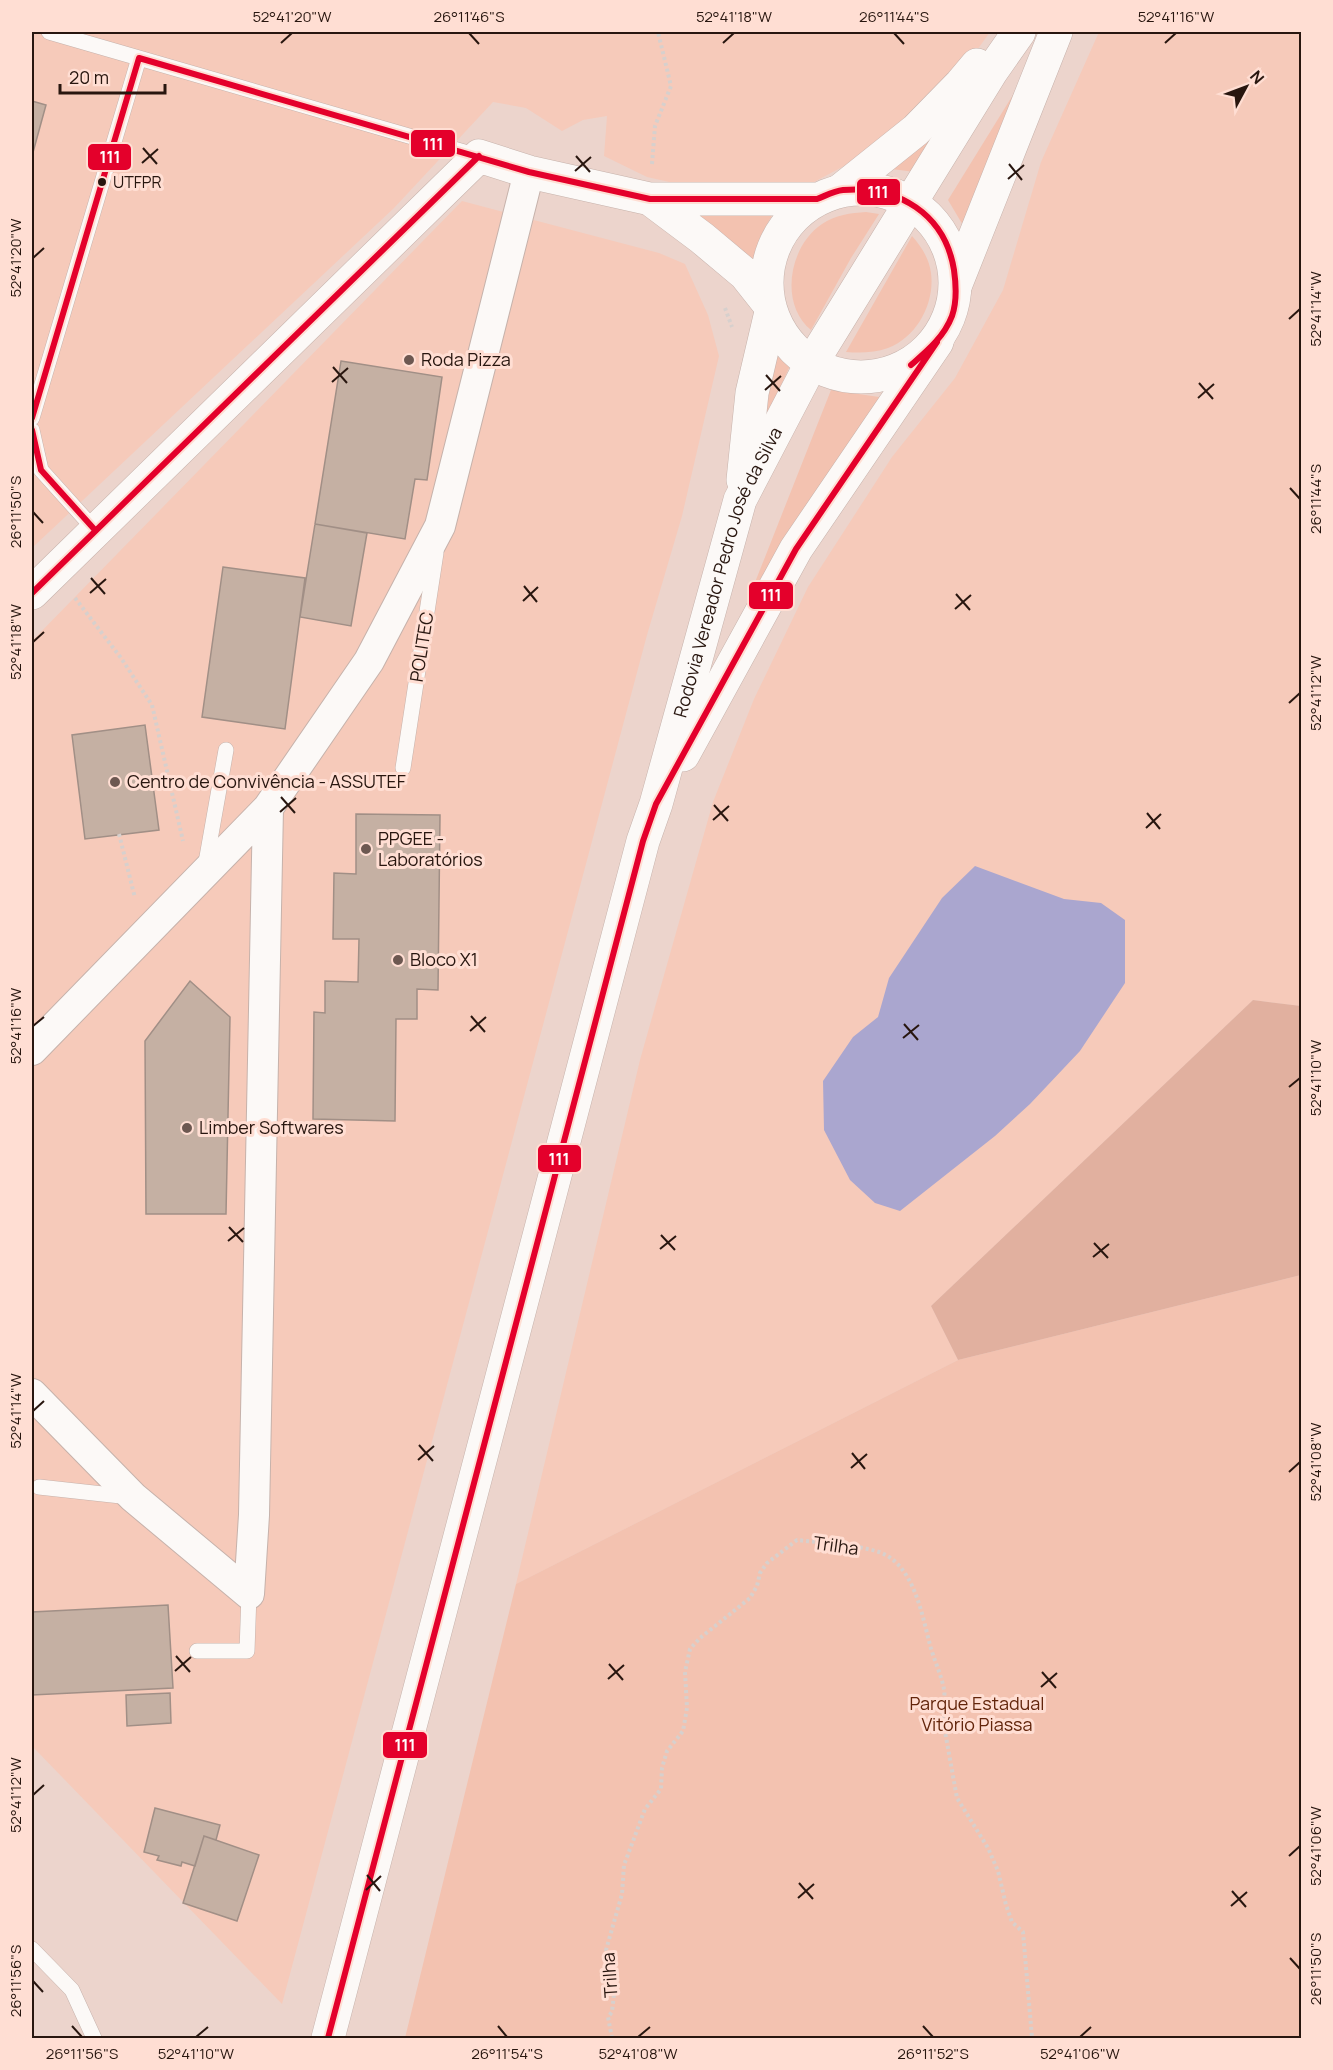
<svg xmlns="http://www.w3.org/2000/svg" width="1333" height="2070" font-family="Manrope,sans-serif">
  <rect width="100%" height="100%" fill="#ecd4cc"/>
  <path fill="#f6caba" d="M 32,32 L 990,32 L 957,78 L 861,157 L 814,182 L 787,189 L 705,190 L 647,177 L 604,156 L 607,116 L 583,120 L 562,131 L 526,108 L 493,102 L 394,208 L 32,548 Z
    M 1099,32 L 1301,32 L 1301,1006 L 1253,1000 L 931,1306 L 958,1360 L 516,1584 L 640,1060 L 713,802 L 754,699 L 808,587 L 892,457 L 955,378 L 1003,290 L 1041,162 Z
    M 462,201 L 659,253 L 685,264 L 708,315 L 719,356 L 682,516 L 647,635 L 282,2004 L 32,1746 L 32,641 Z"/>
  <path fill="#f3c2b0" d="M 1021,82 L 967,232 L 948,200 Z
    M 944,123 L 915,172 L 884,168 Z
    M 777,208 C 763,229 758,240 755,264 L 687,213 Z
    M 866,212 L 879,214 L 851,258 L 811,330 C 779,304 789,246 822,224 C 835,215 851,213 866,212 Z
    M 912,236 C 921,246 929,258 931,273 C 935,303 917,337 888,348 C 874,353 860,353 846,352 Z
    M 776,343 L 793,359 L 765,421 Z
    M 831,390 L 886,398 L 802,514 L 750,595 Z
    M 1301,1275 L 1301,2038 L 405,2038 L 516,1584 L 958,1360 Z"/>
  <path fill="#e1b09f" d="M 1253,1000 L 1301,1006 L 1301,1275 L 958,1360 L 931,1306 Z"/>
  <path fill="#aaa6cf" d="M 975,866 L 1064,899 L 1101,903 L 1125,920 L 1125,983 L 1080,1051 L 1030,1104 L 995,1136 L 900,1211 L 875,1203 L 850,1180 L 824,1130 L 823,1081 L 853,1037 L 878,1017 L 889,978 L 942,898 Z"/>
  <path fill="#c5b0a3" stroke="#a18f86" stroke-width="1.5" d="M 32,101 L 46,105 L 32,156 Z
    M 341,361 L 442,377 L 427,480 L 415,479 L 405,539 L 315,524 Z
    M 315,524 L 367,533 L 351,626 L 300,617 Z
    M 223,567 L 305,578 L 285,729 L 202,717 Z
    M 145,725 L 159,830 L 85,839 L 72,735 Z
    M 356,814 L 440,815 L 438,990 L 417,989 L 417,1019 L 396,1019 L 395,1121 L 313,1119 L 314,1012 L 325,1013 L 325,981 L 358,982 L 359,939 L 333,939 L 334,873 L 356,874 Z
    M 190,981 L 230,1017 L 226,1214 L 146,1214 L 145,1041 Z
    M 168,1605 L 173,1688 L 32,1695 L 32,1612 Z
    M 170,1693 L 171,1723 L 127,1726 L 126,1695 Z
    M 155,1808 L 220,1825 L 216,1840 L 204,1836 L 195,1866 L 182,1862 L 181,1866 L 157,1860 L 159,1856 L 144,1852 Z
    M 204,1836 L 259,1855 L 237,1921 L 183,1903 Z"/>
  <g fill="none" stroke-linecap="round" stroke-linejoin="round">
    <g stroke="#c6b2ab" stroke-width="16">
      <path id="service" d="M 49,32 L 478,156
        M 32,418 L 139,58
        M 32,430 L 41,470 L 95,530
        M 403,768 L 436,553
        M 205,868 L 226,750
        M 39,1487 L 130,1497
        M 197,1651 L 247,1651 L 249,1594
        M 32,1949 L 72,1990 L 94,2038"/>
    </g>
    <g stroke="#c6b2ab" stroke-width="32">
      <path id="minor" d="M 32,1050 L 268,808 L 369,661 L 440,526 L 529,172
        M 32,1394 L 133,1497 L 249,1594 L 254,1515 L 268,808"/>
    </g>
    <g stroke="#c6b2ab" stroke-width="34">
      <path id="tertiary" d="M767 283a94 94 0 1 1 188 0a94 94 0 1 1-188 0Z
        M 650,199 L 702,238 L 745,274 L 768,303
        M 32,593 L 479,156 L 529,172 L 650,199 L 817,199"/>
    </g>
    <g stroke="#c6b2ab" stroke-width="34">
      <g id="secondary">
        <path d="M 841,190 L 916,130 L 961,84 L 977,65"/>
        <path d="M 956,284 L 1056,32"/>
        <path d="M 743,480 L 752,393 L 771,312"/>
        <path d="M 683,755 L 796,549 L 937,342"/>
        <path id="s1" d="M 328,2038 L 643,841 L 656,804 L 740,500 L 811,364 L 991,72 L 1019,32"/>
      </g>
    </g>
    <path stroke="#d7d0cd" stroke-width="4" stroke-dasharray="3 3" stroke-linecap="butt" d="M 652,164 L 655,126 L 671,86 L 658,32
      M 725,308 L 732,327
      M 75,598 L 121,658 L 152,705 L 183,841
      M 119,834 L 135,898
      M 612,2038 L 608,2017 L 612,2012 L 614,1994 L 606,1950 L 622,1894 L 624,1865 L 645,1809 L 661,1789 L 662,1768 L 667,1751 L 683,1731 L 687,1708 L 685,1672 L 690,1649 L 700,1638 L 750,1598 L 757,1586 L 760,1573 L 767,1563 L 797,1540 C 824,1543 853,1544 879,1552 C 914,1564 922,1615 930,1645 C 934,1660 941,1674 944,1689 C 946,1696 941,1706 942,1715 L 957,1798 L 988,1848 L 998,1871 L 1006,1905 L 1012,1922 L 1023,1932 L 1032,2038"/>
    <use href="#service" stroke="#fcf9f7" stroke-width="15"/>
    <use href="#minor" stroke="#fcf9f7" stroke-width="30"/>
    <use href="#tertiary" stroke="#fcf9f7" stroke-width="33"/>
    <use href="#secondary" stroke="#fcf9f7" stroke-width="33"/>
    <g stroke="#ffded3" stroke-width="10">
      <path id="bus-1" d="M 32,418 L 139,58 L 529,172 L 650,199 L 817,199 C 825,196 834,191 843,190 C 898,185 945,214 954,270 C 956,284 957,302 952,316 C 944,337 927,351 911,365
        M 32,430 L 41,470 L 95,530
        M 32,593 L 479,156
        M 328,2038 L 643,841 L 656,804 L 796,549 L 937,342"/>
    </g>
    <use href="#bus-1" stroke="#e4002b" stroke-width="6"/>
  </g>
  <path fill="none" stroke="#28160f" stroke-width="2" d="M 469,33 L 479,44M 894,33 L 904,44M 281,43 L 292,33M 723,43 L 734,33M 1165,43 L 1176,33M 143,148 L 157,164M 576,156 L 590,172M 142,163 L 158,149M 1009,164 L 1022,180M 575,171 L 591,157M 1008,179 L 1024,165M 33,258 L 44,248M 1289,319 L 1300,309M 333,367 L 347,383M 766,375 L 780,391M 332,382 L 348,368M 1199,383 L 1213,399M 765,390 L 781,376M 1198,398 L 1214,384M 1290,488 L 1300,499M 33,512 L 43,523M 91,578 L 105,594M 524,586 L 537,602M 90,593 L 106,579M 956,594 L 970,610M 523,601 L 538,587M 955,609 L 971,595M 33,642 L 44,632M 1289,703 L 1300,693M 281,797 L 295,813M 714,805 L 728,821M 280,812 L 296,798M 1147,813 L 1160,829M 713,820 L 729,806M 1146,828 L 1161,814M 471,1016 L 485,1032M 904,1024 L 918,1040M 33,1026 L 44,1017M 470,1031 L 486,1017M 903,1038 L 919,1025M 1289,1087 L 1300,1078M 229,1227 L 243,1242M 661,1235 L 675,1250M 228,1241 L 244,1228M 1094,1243 L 1108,1258M 660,1249 L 676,1236M 1093,1257 L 1109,1244M 33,1411 L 44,1401M 419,1445 L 433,1461M 852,1453 L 865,1469M 418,1460 L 434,1446M 851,1468 L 867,1454M 1289,1472 L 1300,1462M 176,1656 L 190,1672M 609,1664 L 623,1680M 175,1671 L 191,1657M 1042,1672 L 1056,1688M 608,1679 L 624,1665M 1041,1687 L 1057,1673M 33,1795 L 44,1785M 1289,1856 L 1300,1846M 367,1875 L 380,1891M 799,1883 L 813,1899M 366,1890 L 381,1876M 1232,1891 L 1246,1907M 798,1898 L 814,1884M 1231,1906 L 1247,1892M 1290,1958 L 1300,1969M 33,1981 L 43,1992M 72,2026 L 82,2037M 498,2026 L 507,2037M 923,2026 L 933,2037M 196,2037 L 208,2027M 638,2037 L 650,2027M 1080,2037 L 1091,2027"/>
  <circle fill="#28160f" stroke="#ffded3" stroke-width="2" cx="102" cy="182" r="5"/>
  <g fill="#6d5851" stroke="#ffded3" stroke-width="2">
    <circle cx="409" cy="360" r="6"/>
    <circle cx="115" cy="782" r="6"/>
    <circle cx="366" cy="849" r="6"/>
    <circle cx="398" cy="960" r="6"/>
    <circle cx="187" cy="1128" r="6"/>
  </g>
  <g text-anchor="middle" stroke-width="6" stroke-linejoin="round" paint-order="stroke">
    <g font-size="16" fill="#28160f" stroke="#ffded3" text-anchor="start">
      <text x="113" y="188">UTFPR</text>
    </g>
    <g font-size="18" fill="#28160f" stroke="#ffded3" text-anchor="start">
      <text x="421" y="366">Roda Pizza</text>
      <text x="127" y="788">Centro de Convivência - ASSUTEF</text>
      <text x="378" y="845">PPGEE -<tspan x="378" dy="21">Laboratórios</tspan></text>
      <text x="410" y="966">Bloco X1</text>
      <text x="199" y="1134">Limber Softwares</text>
    </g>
    <g font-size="18" fill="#28160f" stroke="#ffded3">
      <text dy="6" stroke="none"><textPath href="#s1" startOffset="1520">Rodovia Vereador Pedro José da Silva</textPath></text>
      <text transform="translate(422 647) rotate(-81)" y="6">POLITEC</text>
      <text transform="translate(836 1546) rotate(8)" y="6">Trilha</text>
      <text transform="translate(610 1975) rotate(-94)" y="6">Trilha</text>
    </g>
    <g font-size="18" fill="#63250b" stroke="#ffded3">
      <text x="977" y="1710">Parque Estadual<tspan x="977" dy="21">Vitório Piassa</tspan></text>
    </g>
  </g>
  <g stroke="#ffded3" stroke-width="2">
    <rect x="410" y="129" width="46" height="29" rx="6" fill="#e4002b"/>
    <rect x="87" y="143" width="45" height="28" rx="6" fill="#e4002b"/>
    <rect x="856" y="178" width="45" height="28" rx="6" fill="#e4002b"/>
    <rect x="748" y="581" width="46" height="29" rx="6" fill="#e4002b"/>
    <rect x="537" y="1144" width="45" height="29" rx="6" fill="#e4002b"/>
    <rect x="382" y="1731" width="46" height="28" rx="6" fill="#e4002b"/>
  </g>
  <g font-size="16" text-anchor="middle" font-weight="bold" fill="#fff">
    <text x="433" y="150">111</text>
    <text x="110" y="163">111</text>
    <text x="878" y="198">111</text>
    <text x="771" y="601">111</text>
    <text x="559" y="1165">111</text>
    <text x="405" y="1751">111</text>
  </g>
  <rect width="1333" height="2070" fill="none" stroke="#ffded3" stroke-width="66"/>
  <g transform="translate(1246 87) rotate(49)" stroke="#ffded3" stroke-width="4.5" paint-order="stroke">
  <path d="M0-4.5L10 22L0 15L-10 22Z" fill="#28160f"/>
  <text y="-9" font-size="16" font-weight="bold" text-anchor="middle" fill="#28160f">N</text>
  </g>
  <path d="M60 84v9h105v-9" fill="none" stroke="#28160f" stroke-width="3"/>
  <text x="69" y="84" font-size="18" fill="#28160f" stroke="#ffded3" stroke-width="4.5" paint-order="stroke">20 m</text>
  <rect x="33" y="33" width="1267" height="2004" fill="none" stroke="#28160f" stroke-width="2"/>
  <g font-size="15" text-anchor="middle" fill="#28160f">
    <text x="292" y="22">52°41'20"W</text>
    <text x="469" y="22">26°11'46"S</text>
    <text x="734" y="22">52°41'18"W</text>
    <text x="894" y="22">26°11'44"S</text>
    <text x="1176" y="22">52°41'16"W</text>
    <text transform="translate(16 258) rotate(-90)" y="5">52°41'20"W</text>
    <text transform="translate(1316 309) rotate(-90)" y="5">52°41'14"W</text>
    <text transform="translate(1316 499) rotate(-90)" y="5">26°11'44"S</text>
    <text transform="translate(16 512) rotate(-90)" y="5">26°11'50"S</text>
    <text transform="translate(16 642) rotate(-90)" y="5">52°41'18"W</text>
    <text transform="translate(1316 693) rotate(-90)" y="5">52°41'12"W</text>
    <text transform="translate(16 1026) rotate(-90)" y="5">52°41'16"W</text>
    <text transform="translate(1316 1078) rotate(-90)" y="5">52°41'10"W</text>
    <text transform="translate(16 1411) rotate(-90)" y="5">52°41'14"W</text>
    <text transform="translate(1316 1462) rotate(-90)" y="5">52°41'08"W</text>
    <text transform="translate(16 1795) rotate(-90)" y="5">52°41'12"W</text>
    <text transform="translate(1316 1846) rotate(-90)" y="5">52°41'06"W</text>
    <text transform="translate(1316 1969) rotate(-90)" y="5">26°11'50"S</text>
    <text transform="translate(16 1981) rotate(-90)" y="5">26°11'56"S</text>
    <text x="82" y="2059">26°11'56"S</text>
    <text x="196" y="2059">52°41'10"W</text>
    <text x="507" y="2059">26°11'54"S</text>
    <text x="638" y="2059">52°41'08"W</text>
    <text x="933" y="2059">26°11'52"S</text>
    <text x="1080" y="2059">52°41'06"W</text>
  </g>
</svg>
